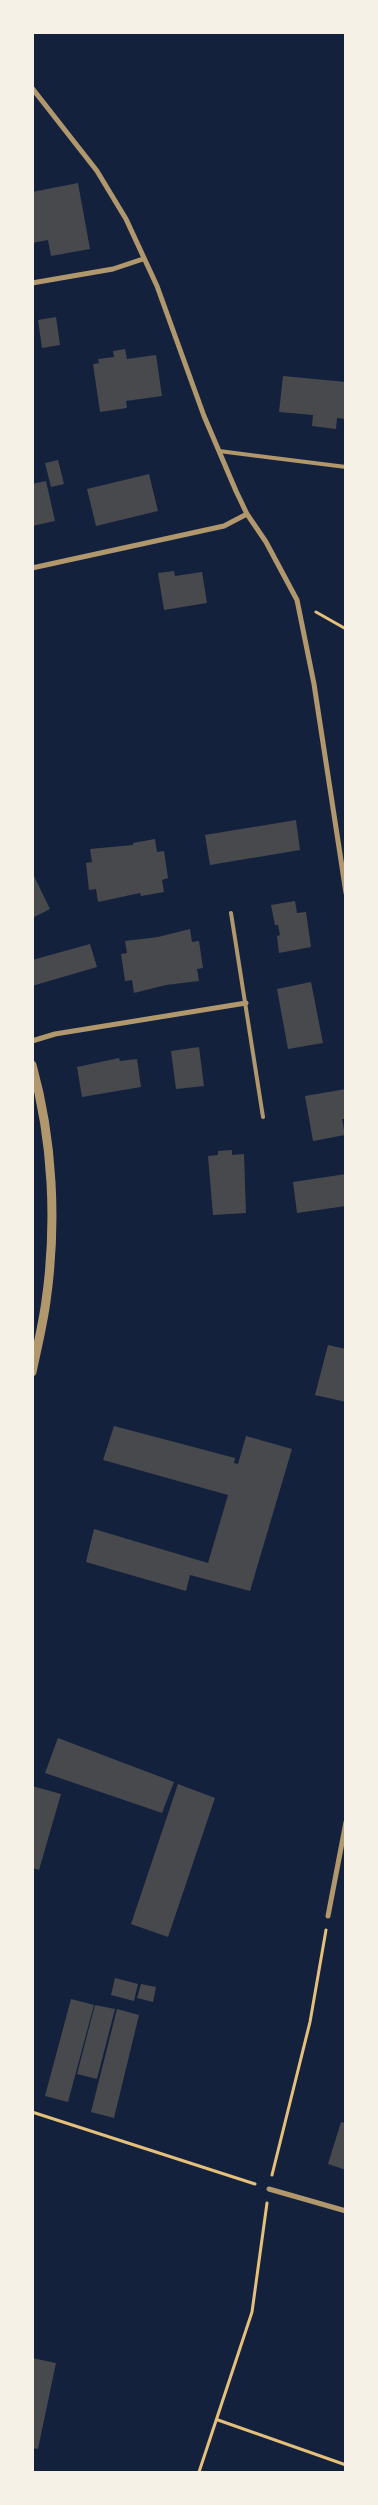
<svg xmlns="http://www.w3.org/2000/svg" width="378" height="2505" font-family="'Work Sans',sans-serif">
  <rect width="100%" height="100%" fill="#14213d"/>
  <path fill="#48494c" d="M 78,183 L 90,249 L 51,256 L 48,240 L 32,243 L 32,192 Z
    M 56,317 L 60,345 L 42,348 L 38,320 Z
    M 125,349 L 127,359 L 156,355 L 162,396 L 126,401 L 127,408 L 100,412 L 93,364 L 99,363 L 98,359 L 114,357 L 113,351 Z
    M 283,376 L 346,382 L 346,419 L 337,418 L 336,429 L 312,426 L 313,415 L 279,412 Z
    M 58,460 L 64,484 L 51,487 L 45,463 Z
    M 149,474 L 158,511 L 96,526 L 87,489 Z
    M 46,481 L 55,521 L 32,526 L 32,484 Z
    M 174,571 L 175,576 L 202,572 L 207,603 L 164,610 L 158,573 Z
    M 296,820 L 300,850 L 210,865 L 205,835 Z
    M 155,839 L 157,852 L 164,851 L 168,878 L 162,880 L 164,892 L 141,896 L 140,893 L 98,902 L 96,889 L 89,890 L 86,863 L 92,862 L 90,849 L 133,845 L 133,843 Z
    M 32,872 L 50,909 L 32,918 Z
    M 295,901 L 297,913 L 306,912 L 311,947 L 279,953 L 277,936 L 280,935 L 278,925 L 275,925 L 271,905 Z
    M 190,929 L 192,942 L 199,941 L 203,968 L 197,969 L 199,981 L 166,985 L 134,993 L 132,980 L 125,981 L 121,954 L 127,953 L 125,941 L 158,937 Z
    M 90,944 L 97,967 L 32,986 L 32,960 Z
    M 311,982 L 323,1043 L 288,1049 L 277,989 Z
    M 199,1047 L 204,1086 L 176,1089 L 171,1051 Z
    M 119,1058 L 120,1061 L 137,1059 L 141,1087 L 82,1097 L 77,1067 Z
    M 346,1089 L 346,1119 L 342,1119 L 345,1135 L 313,1141 L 305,1096 Z
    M 232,1150 L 232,1155 L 244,1154 L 246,1213 L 213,1215 L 208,1156 L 218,1155 L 218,1151 Z
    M 346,1174 L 346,1206 L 297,1213 L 293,1182 Z
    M 328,1345 L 346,1349 L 346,1402 L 315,1395 Z
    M 114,1426 L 235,1458 L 234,1463 L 238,1464 L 246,1436 L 292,1449 L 250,1591 L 190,1575 L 186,1591 L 86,1562 L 94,1529 L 208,1563 L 228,1495 L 103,1460 Z
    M 58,1738 L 174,1782 L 162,1813 L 45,1773 Z
    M 178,1784 L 215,1798 L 168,1937 L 131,1924 Z
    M 32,1786 L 61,1794 L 39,1870 L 32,1868 Z
    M 115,1978 L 138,1984 L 134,2001 L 111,1995 Z
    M 141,1984 L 156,1987 L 153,2002 L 137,1998 Z
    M 71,1999 L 94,2005 L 68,2102 L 45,2096 Z
    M 95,2005 L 115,2009 L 97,2079 L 77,2074 Z
    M 117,2009 L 139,2015 L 114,2118 L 91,2112 Z
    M 341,2122 L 346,2123 L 346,2170 L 328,2164 Z
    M 32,2358 L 56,2363 L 38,2449 L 32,2448 Z"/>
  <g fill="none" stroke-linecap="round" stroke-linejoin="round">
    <path stroke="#e5c07b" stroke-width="3" d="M 316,612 L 346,629
      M 32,2112 L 255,2184
      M 272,2175 L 310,2022 L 326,1930
      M 218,2420 L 346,2465
      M 199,2472 L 252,2312 L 267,2203"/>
    <path stroke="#b1986c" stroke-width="4" d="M 219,451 L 346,467
      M 231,913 L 263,1117"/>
    <path stroke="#b1986c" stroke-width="5" d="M 32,88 L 97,171 L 126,219 L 157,286 L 204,416 L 236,491 L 247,514 L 266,542 L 297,600 L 314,684 L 346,893
      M 32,283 L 113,269 L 143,259
      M 32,568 L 224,526 L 247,514
      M 32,1041 L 55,1034 L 246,1003
      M 328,1916 L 346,1822
      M 269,2189 L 346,2211"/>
    <path stroke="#b1986c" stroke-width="9" d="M 32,1065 C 53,1140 57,1224 46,1301 C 43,1324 37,1348 32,1372"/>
  </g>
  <rect width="378" height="2505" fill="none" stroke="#f6f1e7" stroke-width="68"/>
</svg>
